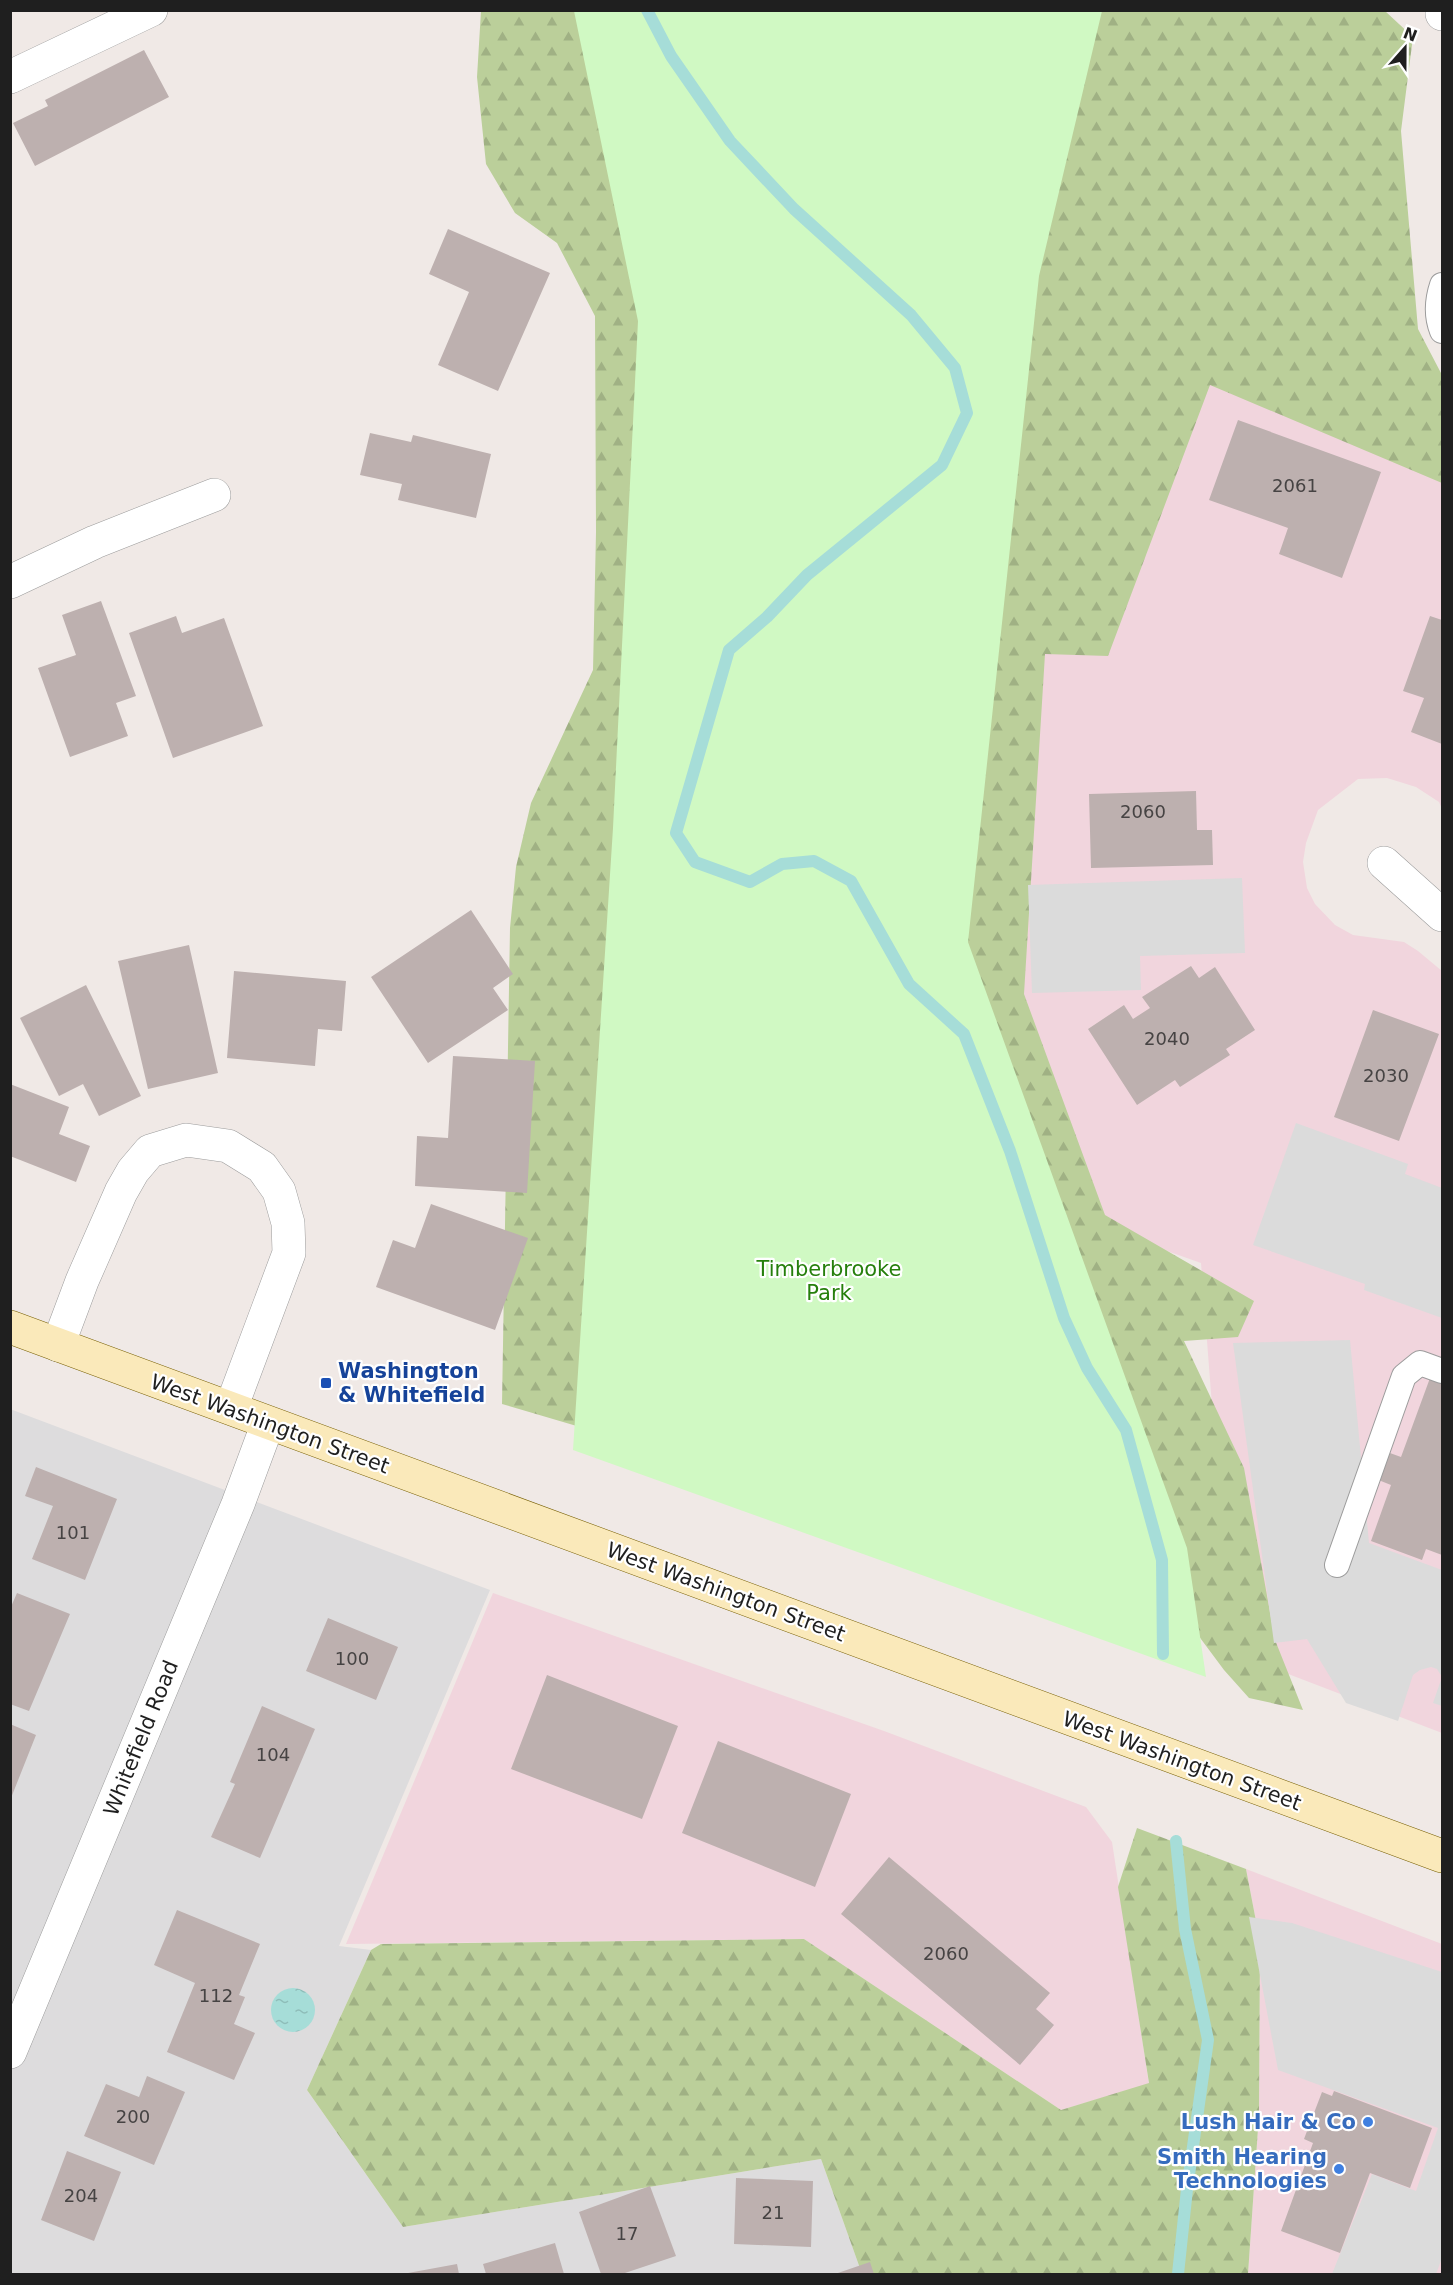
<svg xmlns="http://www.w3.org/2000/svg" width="1453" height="2285" font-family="'DejaVu Sans',sans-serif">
  <defs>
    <pattern id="forest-firs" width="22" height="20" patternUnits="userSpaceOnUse" patternTransform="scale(1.5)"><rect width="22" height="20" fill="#bbcf9a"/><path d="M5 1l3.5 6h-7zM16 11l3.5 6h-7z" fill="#a0b184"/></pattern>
    <pattern id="water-ripples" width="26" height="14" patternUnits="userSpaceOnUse" patternTransform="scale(1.5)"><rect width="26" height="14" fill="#a6ddd8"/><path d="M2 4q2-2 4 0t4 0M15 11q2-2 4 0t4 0" fill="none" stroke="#8ebdb9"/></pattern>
  </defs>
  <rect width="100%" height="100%" fill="#f0e9e6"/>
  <path fill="#dddcdd" d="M 10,1409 L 490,1590 L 339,1946 L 371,1950 L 307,2090 L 403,2227 L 821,2159 L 862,2274 L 11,2274 Z"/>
  <path fill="#f1d5dd" d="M 1126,320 L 1442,440 L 1442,809 L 1439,802 L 1416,787 L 1387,778 L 1358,779 L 1318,810 L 1306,843 L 1303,862 L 1307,888 L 1315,904 L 1335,925 L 1353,935 L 1404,942 L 1418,951 L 1442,971 L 1442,1733 L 1231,1652 L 1201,1263 L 1102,1228 L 1016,1012 L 1024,618 Z
    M 493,1593 L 884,1731 L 1086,1807 L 1112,1842 L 1149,2084 L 1061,2110 L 804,1939 L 346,1944 Z
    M 1246,1869 L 1442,1944 L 1442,2274 L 1248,2274 L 1259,2114 L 1260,1942 Z"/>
  <path fill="url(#forest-firs)" d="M 481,11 L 1385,11 L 1413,37 L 1401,131 L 1418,329 L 1442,375 L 1442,483 L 1210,385 L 1108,656 L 1045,654 L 1024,994 L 1105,1215 L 1254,1301 L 1238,1337 L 1184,1341 L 1244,1468 L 1275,1640 L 1303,1710 L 1249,1698 L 1224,1670 L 1131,1545 L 597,1432 L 502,1404 L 510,928 L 516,867 L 531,803 L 593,670 L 596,532 L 595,316 L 557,243 L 515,213 L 486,164 L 477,77 Z
    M 1137,1828 L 1246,1869 L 1260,1942 L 1259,2114 L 1248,2274 L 862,2274 L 821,2159 L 403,2227 L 307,2090 L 371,1950 L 381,1944 L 804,1939 L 1061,2110 L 1149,2083 L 1118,1887 Z"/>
  <path fill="#d0f9c3" d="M 574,11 L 1102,11 L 1039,276 L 968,942 L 1187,1548 L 1206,1677 L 573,1450 L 613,828 L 638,321 Z"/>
  <path fill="#dbdbdb" d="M 1242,878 L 1245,953 L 1140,956 L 1141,990 L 1032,993 L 1028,885 Z
    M 1296,1123 L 1408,1164 L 1405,1174 L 1442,1188 L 1442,1318 L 1364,1290 L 1365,1284 L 1253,1245 Z
    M 1350,1340 L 1369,1543 L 1442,1570 L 1442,1706 L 1433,1703 L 1442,1677 L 1437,1669 L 1431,1667 L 1420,1670 L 1413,1675 L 1398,1721 L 1346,1703 L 1307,1639 L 1274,1643 L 1233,1343 Z
    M 1249,1917 L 1292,1923 L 1442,1972 L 1442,2258 L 1436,2274 L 1332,2274 L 1372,2174 L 1416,2191 L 1438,2128 L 1278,2070 Z"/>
  <path fill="url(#water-ripples)" d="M271 2010a22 22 0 1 1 44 0a22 22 0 1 1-44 0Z"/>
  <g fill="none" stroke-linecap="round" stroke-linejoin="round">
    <path stroke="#a6ddd8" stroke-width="12" d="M 647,10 L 671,56 L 730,141 L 794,209 L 911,315 L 955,368 L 967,413 L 942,465 L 807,575 L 767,617 L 729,650 L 676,833 L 695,862 L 750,882 L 782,864 L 814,861 L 851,881 L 909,984 L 964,1034 L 1010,1151 L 1064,1318 L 1087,1368 L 1126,1430 L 1162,1560 L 1163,1654
      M 1176,1841 L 1185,1929 L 1208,2040 L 1187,2189 L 1178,2274"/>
  </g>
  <path fill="#bdb0af" d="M 144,50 L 169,97 L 35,166 L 13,123 L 48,106 L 45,100 Z
    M 448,229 L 550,273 L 498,391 L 438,365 L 469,292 L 429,274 Z
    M 1238,420 L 1381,472 L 1342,578 L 1279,554 L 1288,528 L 1209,500 Z
    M 370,433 L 411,442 L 413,435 L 491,454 L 476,518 L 398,500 L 402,484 L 360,475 Z
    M 101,601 L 136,696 L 116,703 L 128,736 L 70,757 L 38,668 L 76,655 L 62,615 Z
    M 176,616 L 182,633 L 224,618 L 263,726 L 173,758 L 129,633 Z
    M 1430,616 L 1442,620 L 1442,744 L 1411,732 L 1424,698 L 1403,691 Z
    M 1196,791 L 1197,830 L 1212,830 L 1213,865 L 1091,868 L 1089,794 Z
    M 471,910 L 513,974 L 493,988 L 508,1010 L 428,1063 L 371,977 Z
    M 189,945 L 218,1073 L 148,1089 L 118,961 Z
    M 1191,966 L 1199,978 L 1215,967 L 1255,1030 L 1226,1049 L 1230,1055 L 1180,1087 L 1175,1080 L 1137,1105 L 1088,1029 L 1124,1005 L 1133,1019 L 1150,1008 L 1142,997 Z
    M 234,971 L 346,981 L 342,1031 L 318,1029 L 315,1066 L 227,1058 Z
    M 86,985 L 141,1096 L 99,1116 L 83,1084 L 59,1096 L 20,1018 Z
    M 1373,1010 L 1439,1034 L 1399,1141 L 1334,1117 Z
    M 453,1056 L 535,1061 L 527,1193 L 415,1186 L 417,1136 L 448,1138 Z
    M 10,1084 L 69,1107 L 59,1134 L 90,1146 L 76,1182 L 10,1156 Z
    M 431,1204 L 528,1238 L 495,1330 L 376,1287 L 393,1240 L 415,1248 Z
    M 1430,1378 L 1442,1383 L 1442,1555 L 1426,1549 L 1422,1560 L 1371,1541 L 1391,1485 L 1366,1475 L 1376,1448 L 1401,1457 Z
    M 36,1467 L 117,1499 L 85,1580 L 32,1559 L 53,1506 L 25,1496 Z
    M 17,1593 L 70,1614 L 29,1711 L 10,1704 L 10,1609 Z
    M 328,1618 L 398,1647 L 376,1700 L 306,1671 Z
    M 547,1675 L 678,1726 L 642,1819 L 511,1769 Z
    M 262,1706 L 315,1729 L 260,1858 L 211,1837 L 235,1784 L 230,1782 Z
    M 10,1724 L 36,1735 L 11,1798 L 10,1798 Z
    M 718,1741 L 851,1794 L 815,1887 L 682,1833 Z
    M 889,1857 L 1050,1993 L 1036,2009 L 1054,2025 L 1020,2065 L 841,1914 Z
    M 177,1910 L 260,1944 L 239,1995 L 245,1997 L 234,2024 L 255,2033 L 234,2080 L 167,2052 L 195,1983 L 154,1965 Z
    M 147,2076 L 185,2092 L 154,2165 L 84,2136 L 106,2084 L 139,2097 Z
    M 1334,2091 L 1432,2128 L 1410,2188 L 1370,2173 L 1340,2253 L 1281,2231 L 1313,2143 L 1304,2139 L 1322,2092 L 1332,2096 Z
    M 67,2151 L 121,2172 L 94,2241 L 41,2220 Z
    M 736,2178 L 813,2181 L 811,2247 L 734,2244 Z
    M 650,2186 L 676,2256 L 622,2274 L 601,2274 L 579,2212 Z
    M 555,2243 L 564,2274 L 486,2274 L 483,2264 Z
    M 870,2262 L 874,2274 L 835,2274 Z
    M 457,2264 L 459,2274 L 408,2274 L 408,2273 Z"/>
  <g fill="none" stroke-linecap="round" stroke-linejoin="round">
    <g stroke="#9c9c9c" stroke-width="26">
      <path id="lane" d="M 1442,285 C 1437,300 1436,316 1442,331
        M 1337,1565 L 1404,1376 L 1420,1363 L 1442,1371"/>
    </g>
    <g stroke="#9c9c9c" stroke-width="34">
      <path id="street" d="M 1442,10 L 1442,14
        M 10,77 L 151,10
        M 10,582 L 95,542 L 214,495
        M 1384,863 L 1442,915
        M 58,1345 L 82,1281 L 121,1192 L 133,1171 L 150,1151 L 186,1140 L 228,1146 L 262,1167 L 279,1191 L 288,1223 L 289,1253 L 231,1408
        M 10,2052 L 238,1504 L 268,1423"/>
    </g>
    <g stroke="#786005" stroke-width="34">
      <path id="secondary" d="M 10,1327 L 1442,1856"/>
    </g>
    <use href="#lane" stroke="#fff" stroke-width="24"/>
    <use href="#street" stroke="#fff" stroke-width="33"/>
    <use href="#secondary" stroke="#fae9ba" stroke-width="33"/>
  </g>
  <rect fill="#1a4fb4" stroke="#fff" stroke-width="2" x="320" y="1377" width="12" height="12" rx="3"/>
  <g fill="#3f7fe0" stroke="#fff" stroke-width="2">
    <circle cx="1368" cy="2122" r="6"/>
    <circle cx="1339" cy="2169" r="6"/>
  </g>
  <g text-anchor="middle" stroke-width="4.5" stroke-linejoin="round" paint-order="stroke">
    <g font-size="18" fill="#464343">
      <text x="1295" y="492">2061</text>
      <text x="1143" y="818">2060</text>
      <text x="1167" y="1045">2040</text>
      <text x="1386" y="1082">2030</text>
      <text x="73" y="1539">101</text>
      <text x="352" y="1665">100</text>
      <text x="273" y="1761">104</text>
      <text x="946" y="1960">2060</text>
      <text x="216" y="2002">112</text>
      <text x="133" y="2123">200</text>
      <text x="81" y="2202">204</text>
      <text x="773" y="2219">21</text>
      <text x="627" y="2240">17</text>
    </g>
    <g font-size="21" fill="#267f0c" stroke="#fff">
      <text x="829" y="1276">Timberbrooke<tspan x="829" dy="24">Park</tspan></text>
    </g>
    <g font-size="21" font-weight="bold" fill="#164399" stroke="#fff" text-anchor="start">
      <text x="338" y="1378">Washington<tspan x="338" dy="24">&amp; Whitefield</tspan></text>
    </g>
    <g font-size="21" fill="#1f1f1f" stroke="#fff">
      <text transform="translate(270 1424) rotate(20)" y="7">West Washington Street</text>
      <text transform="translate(726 1592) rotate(20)" y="7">West Washington Street</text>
      <text transform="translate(141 1738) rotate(-68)" y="7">Whitefield Road</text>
      <text transform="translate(1182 1761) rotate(20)" y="7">West Washington Street</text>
    </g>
    <g font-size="21" font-weight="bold" fill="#366cbe" stroke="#fff" text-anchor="end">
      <text x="1356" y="2129">Lush Hair &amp; Co</text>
      <text x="1327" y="2164">Smith Hearing<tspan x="1327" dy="24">Technologies</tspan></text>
    </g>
  </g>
  <rect width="1453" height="2285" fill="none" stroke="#1f1f1f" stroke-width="24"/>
  <g transform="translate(1405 48) rotate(21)" stroke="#ffffff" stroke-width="4.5" paint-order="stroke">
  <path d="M0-4.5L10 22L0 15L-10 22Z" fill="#1f1f1f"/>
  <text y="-9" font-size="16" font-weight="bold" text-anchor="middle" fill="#1f1f1f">N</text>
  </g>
</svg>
